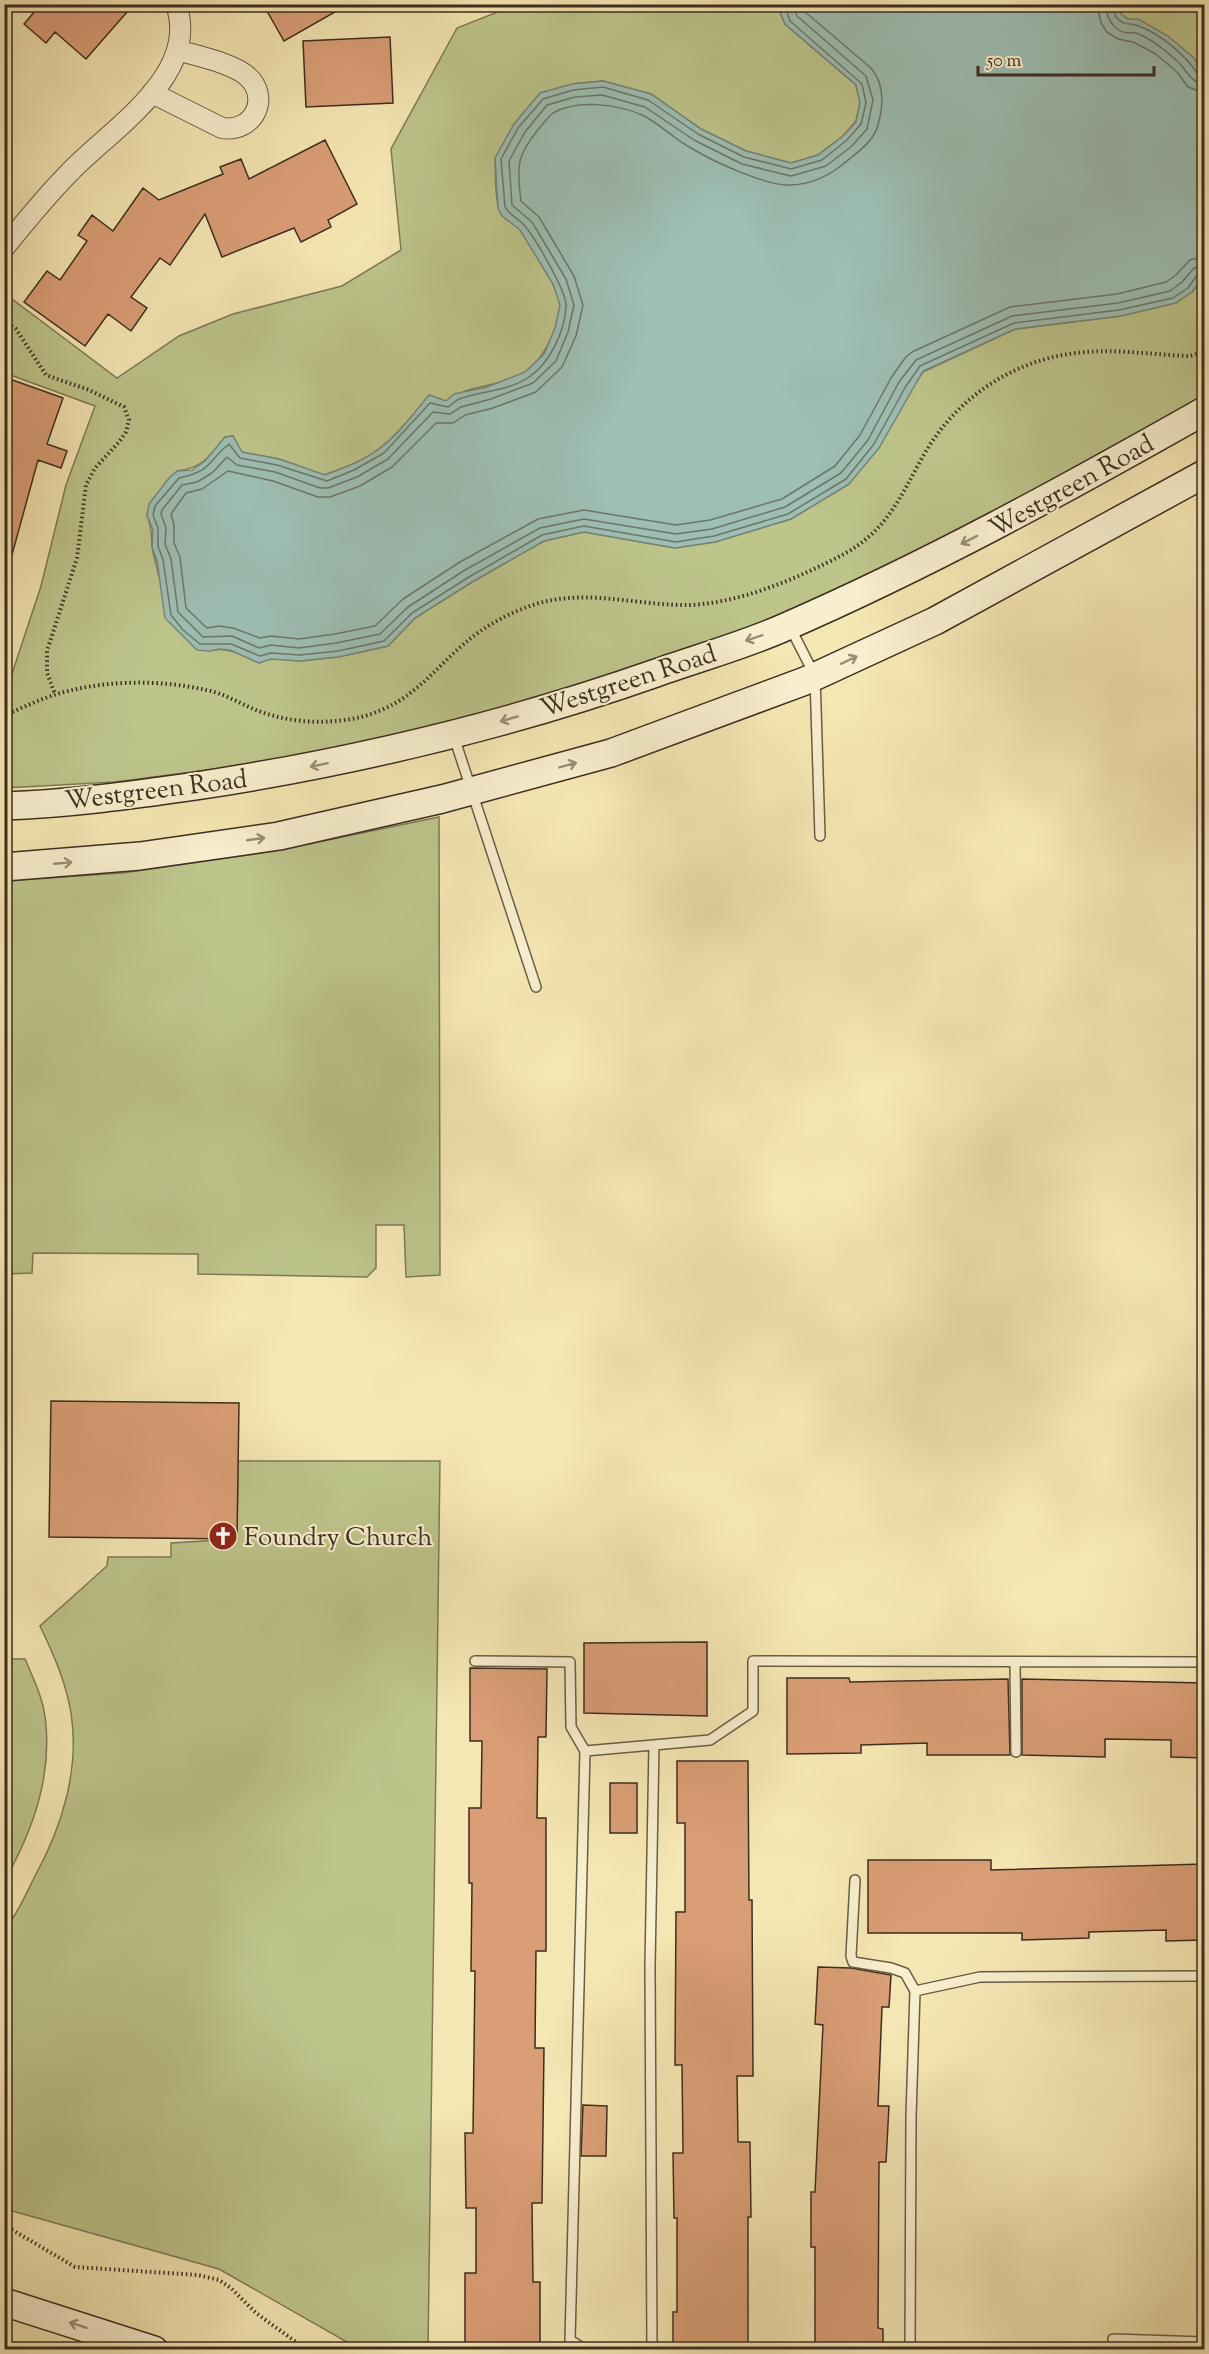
<svg xmlns="http://www.w3.org/2000/svg" width="1209" height="2354" font-family="'Sorts Mill Goudy',serif">
  <rect width="100%" height="100%" fill="#f5e7b3"/>
  <filter id="stains"><feTurbulence type="fractalNoise" baseFrequency=".00333" numOctaves="4"/><feColorMatrix values="0 0 0 0 .2 0 0 0 0 .09 0 0 0 0 .02 0 0 0 .5 -.17"/></filter>
  <radialGradient id="worn" r=".72"><stop offset=".6" stop-color="#630" stop-opacity="0"/><stop offset="1" stop-color="#630" stop-opacity=".3"/></radialGradient>
  <path fill="#bdc58b" stroke="#7d7956" stroke-width="1.5" d="M 515,5 L 777,5 L 785,24 L 856,85 L 860,103 L 856,121 L 843,136 L 818,155 L 791,163 L 746,151 L 701,129 L 651,94 L 603,81 L 572,84 L 495,158 C 496,174 494,193 499,208 C 502,219 514,222 521,231 C 532,245 557,286 560,303 C 563,323 542,360 527,371 C 504,388 467,383 446,402 L 429,396 C 414,413 399,434 380,448 C 364,461 343,468 324,475 L 279,459 L 241,452 L 233,436 L 225,437 C 210,456 203,468 177,471 L 147,515 C 152,528 151,532 152,544 C 152,554 157,563 158,574 L 209,651 C 228,646 242,655 259,663 L 271,658 L 300,661 L 338,657 L 388,646 L 415,618 L 472,582 L 544,541 L 584,532 L 675,548 L 715,542 L 791,519 L 849,484 L 923,372 L 1015,329 L 1121,316 L 1192,292 L 1204,276 L 1204,396 L 955,533 L 858,582 L 676,658 L 418,733 L 256,764 L 114,782 L 5,788 L 5,695 L 41,586 L 66,485 L 95,406 L 5,373 L 4,293 L 117,378 L 179,336 L 233,314 L 342,286 L 401,250 L 391,149 L 457,28 Z
    M 1119,5 L 1204,5 L 1204,74 L 1194,58 L 1128,19 L 1121,14 Z
    M 439,817 L 440,1275 L 406,1277 L 404,1225 L 376,1225 L 376,1268 L 367,1277 L 198,1274 L 198,1254 L 33,1253 L 32,1273 L 5,1274 L 5,881 L 122,873 L 275,851 Z
    M 238,1461 L 440,1461 L 428,2349 L 359,2349 L 219,2269 L 5,2209 L 5,1928 C 18,1913 26,1894 35,1876 C 62,1827 80,1769 71,1713 C 66,1682 53,1653 40,1626 L 107,1566 L 108,1557 L 171,1557 L 171,1543 L 237,1539 Z
    M 5,1659 L 25,1659 C 33,1678 42,1696 45,1716 C 53,1775 33,1830 5,1880 Z"/>
  <path fill="#9dbfb4" stroke="#778579" stroke-width="1.5" d="M 777,5 L 1119,5 L 1121,14 L 1128,19 L 1138,19 L 1168,36 L 1194,58 L 1204,74 L 1204,276 L 1192,292 L 1176,303 L 1121,316 L 1015,329 L 923,371 L 879,448 L 849,484 L 791,519 L 715,542 L 675,548 L 584,532 L 544,541 L 472,582 L 415,618 L 388,646 L 338,657 L 300,661 L 271,659 L 259,663 L 230,650 L 220,649 L 209,651 L 197,650 L 165,618 L 157,561 L 152,547 L 153,530 L 147,515 L 149,504 L 169,478 L 177,471 L 192,470 L 205,461 L 225,437 L 233,436 L 242,452 L 279,459 L 325,475 C 343,468 364,461 380,448 C 399,434 414,413 429,395 L 446,401 L 454,394 L 487,387 L 525,372 L 544,354 L 555,328 L 560,305 L 553,284 L 520,230 L 502,216 L 498,208 L 495,158 L 514,124 L 540,93 L 572,84 L 603,81 L 651,94 L 701,129 L 746,151 L 791,163 L 818,155 L 843,136 L 856,122 L 860,103 L 856,85 L 785,24 Z"/>
  <g fill="none" stroke-linecap="round" stroke-linejoin="round">
    <path stroke="#6d766a" stroke-width="1.5" d="M 784,4 L 790,21 L 862,84 L 866,103 L 861,124 L 847,140 L 822,160 L 791,169 L 744,157 L 698,134 L 648,100 L 603,87 L 573,90 L 543,99 L 518,128 L 501,159 L 505,207 C 509,215 518,218 524,225 C 534,236 567,292 566,306 C 565,331 550,363 529,377 C 509,391 481,391 459,399 C 455,401 452,405 448,407 L 430,403 L 384,453 L 354,470 L 327,481 L 277,465 L 240,458 L 229,444 C 206,462 214,470 179,478 L 155,506 L 153,515 L 158,528 L 158,546 L 163,560 L 171,615 L 183,630 L 200,644 L 231,644 L 260,656 L 271,653 L 300,655 L 338,651 L 384,641 L 412,613 L 469,577 L 542,535 L 584,526 L 676,542 L 714,536 L 788,514 L 846,479 L 874,444 L 906,386 L 920,366 L 1014,323 L 1119,310 L 1173,298 L 1188,288 L 1198,274 L 1204,273
      M 792,4 L 797,16 L 866,76 L 873,100 L 867,129 L 852,146 L 826,166 L 791,176 L 742,164 L 694,140 L 645,107 L 602,95 L 575,97 L 547,105 L 525,132 L 509,161 L 512,205 L 532,222 L 566,279 L 574,305 L 568,332 L 556,361 L 533,383 L 491,399 L 461,407 L 450,414 L 433,412 L 388,459 L 357,477 L 328,488 L 320,488 L 275,472 L 237,465 L 227,457 L 212,473 L 197,482 L 182,485 L 162,510 L 161,514 L 166,528 L 165,544 L 171,559 L 178,612 L 203,637 L 232,636 L 259,648 L 271,645 L 299,648 L 336,643 L 380,634 L 408,607 L 465,570 L 540,528 L 584,519 L 676,534 L 712,529 L 785,507 L 841,473 L 868,440 L 899,382 L 916,360 L 1012,316 L 1118,303 L 1170,291 L 1182,282 L 1194,268 L 1204,265
      M 801,4 L 804,11 L 871,68 C 885,84 883,107 878,125 C 874,142 855,154 842,165 C 828,176 811,184 792,185 C 768,187 712,161 691,148 C 674,139 659,123 642,115 C 618,104 577,99 553,113 C 549,116 545,122 541,126 C 517,155 516,165 521,201 L 539,217 L 574,276 L 583,305 L 576,336 L 562,367 L 536,392 L 493,408 L 465,415 L 453,423 L 436,423 L 392,467 L 360,486 L 330,497 L 318,497 L 273,481 L 228,471 L 202,489 L 186,493 L 171,514 L 174,525 L 174,543 L 180,557 L 186,608 L 207,628 L 219,626 L 233,628 L 260,638 L 271,636 L 299,639 L 335,634 L 375,626 L 403,599 L 460,562 L 538,519 L 584,510 L 676,525 L 710,520 L 782,499 L 835,466 L 860,435 L 891,378 L 905,358 L 912,352 L 1010,307 L 1117,294 L 1166,282 L 1176,275 L 1190,260 L 1204,256
      M 1097,4 L 1101,23 L 1107,32 L 1118,39 L 1133,42 L 1156,54 L 1177,72 L 1188,87 L 1204,93
      M 1106,4 C 1106,17 1113,31 1127,33 C 1132,33 1131,32 1136,33 C 1151,38 1165,50 1176,60 C 1186,68 1190,83 1204,84
      M 1113,4 C 1114,9 1114,15 1117,18 C 1124,26 1131,23 1139,26 C 1162,35 1184,54 1198,74 L 1204,76"/>
  </g>
  <path fill="#da9e76" stroke="#3d2d20" stroke-width="1.5" d="M 41,4 L 134,4 L 86,59 L 55,32 L 46,43 L 24,24 Z
    M 263,4 L 349,4 L 284,41 Z
    M 390,37 L 393,103 L 306,107 L 303,41 Z
    M 325,140 L 357,204 L 328,220 L 331,227 L 301,242 L 294,228 L 222,257 L 205,214 L 170,265 L 160,258 L 131,297 L 147,308 L 131,331 L 108,314 L 85,346 L 24,302 L 47,271 L 60,280 L 87,241 L 78,235 L 92,215 L 113,231 L 143,188 L 159,200 L 223,174 L 220,167 L 241,159 L 249,179 Z
    M 4,377 L 63,398 L 47,444 L 67,451 L 61,468 L 38,460 L 10,562 L 4,561 Z
    M 51,1401 L 239,1403 L 237,1539 L 49,1537 Z
    M 707,1642 L 707,1716 L 584,1713 L 584,1643 Z
    M 470,1668 L 547,1669 L 546,1737 L 538,1737 L 537,1818 L 546,1818 L 546,1951 L 536,1951 L 535,2048 L 544,2048 L 542,2203 L 532,2203 L 533,2282 L 540,2282 L 540,2348 L 465,2347 L 465,2273 L 476,2273 L 476,2208 L 466,2208 L 465,2133 L 473,2133 L 475,1971 L 471,1971 L 472,1883 L 469,1883 L 469,1808 L 481,1808 L 482,1741 L 470,1741 Z
    M 787,1678 L 849,1678 L 850,1682 L 1008,1679 L 1010,1755 L 927,1755 L 927,1743 L 861,1745 L 861,1753 L 787,1754 Z
    M 1022,1679 L 1204,1683 L 1204,1758 L 1171,1757 L 1171,1740 L 1105,1739 L 1105,1757 L 1022,1755 Z
    M 677,1761 L 748,1761 L 749,1900 L 752,1900 L 753,2076 L 737,2076 L 738,2142 L 750,2142 L 751,2217 L 748,2217 L 748,2349 L 673,2349 L 673,2312 L 677,2312 L 677,2218 L 674,2218 L 673,2153 L 683,2153 L 682,2065 L 675,2065 L 676,1912 L 685,1912 L 685,1823 L 677,1823 Z
    M 610,1783 L 637,1783 L 637,1833 L 610,1833 Z
    M 868,1860 L 991,1860 L 991,1870 L 1204,1864 L 1204,1940 L 1166,1941 L 1166,1930 L 1089,1932 L 1089,1938 L 1022,1940 L 1022,1933 L 868,1933 Z
    M 818,1967 L 851,1968 L 891,1975 L 889,2007 L 882,2007 L 878,2106 L 889,2106 L 886,2162 L 879,2162 L 878,2328 L 883,2329 L 883,2349 L 815,2349 L 815,2247 L 811,2247 L 811,2192 L 815,2192 L 823,2025 L 815,2024 Z
    M 583,2105 L 607,2106 L 606,2156 L 581,2156 Z"/>
  <g fill="none" stroke-linecap="round" stroke-linejoin="round">
    <g stroke="#6b5c45" stroke-width="12">
      <path id="lane" d="M 790,627 L 815,676 L 820,836
        M 454,737 L 536,987
        M 475,1661 L 570,1662 L 571,1727 L 585,1751
        M 1015,1662 L 1016,1752
        M 855,1880 L 851,1956 L 853,1962 L 891,1968 L 905,1973 L 915,1991
        M 1113,2339 L 1204,2342
        M 586,2350 L 570,2340 L 585,1751 L 710,1740 L 753,1711 L 753,1661 L 1204,1662
        M 652,2350 L 650,1966 L 654,1745
        M 910,2350 L 911,2117 L 915,1991 L 980,1977 L 1204,1976"/>
    </g>
    <g stroke="#6b5c45" stroke-width="22">
      <path id="street" d="M 152,93 L 222,128 C 254,133 271,97 247,76 C 232,63 197,56 177,50
        M 4,248 C 25,222 46,196 70,172 C 111,129 201,75 176,4"/>
    </g>
    <g stroke="#3d2d20" stroke-width="30">
      <path id="secondary" d="M 4,806 C 68,804 133,795 196,786 C 354,762 505,726 656,673 C 698,658 742,646 783,628 C 928,565 1066,489 1204,411
        M 4,867 L 140,856 L 279,836 L 442,799 L 611,753 L 805,681 L 935,621 L 1204,474
        M 4,2302 L 154,2350"/>
    </g>
    <path stroke="#3d2d20" stroke-width="4" stroke-dasharray="1.5 3" stroke-linecap="butt" d="M 4,321 L 16,329 L 46,375 L 89,390 L 124,407 L 129,420 L 126,432 L 119,442 L 95,468 L 86,485 L 77,558 L 47,651 L 47,673 L 55,694
      M 4,715 C 21,709 37,700 54,695 C 101,680 158,679 206,690 C 223,693 239,703 256,710 C 289,723 326,725 361,717 C 418,702 436,663 479,632 C 495,621 514,611 533,605 C 583,588 634,605 685,605 C 736,605 799,578 844,554 C 886,531 900,498 922,458 C 954,400 1010,361 1076,353 C 1113,348 1152,355 1190,356 L 1204,352
      M 4,2225 L 75,2267 L 198,2275 L 219,2280 L 231,2288 L 256,2313 L 296,2342 L 310,2350"/>
    <use href="#lane" stroke="#f8efce" stroke-width="9"/>
    <use href="#street" stroke="#f8efce" stroke-width="20"/>
    <use href="#secondary" stroke="#f8efce" stroke-width="27"/>
  </g>
  <defs><path id="oneway-shaft" d="M-6 0H5M1.5-3L5.5 0L1.5 3" fill="none" stroke-width="1.6" stroke-linecap="round" stroke-linejoin="round" transform="scale(1.5)"/></defs>
  <g stroke="#9a8e77">
    <use href="#oneway-shaft" transform="translate(969 540) rotate(153)"/>
    <use href="#oneway-shaft" transform="translate(754 638) rotate(161)"/>
    <use href="#oneway-shaft" transform="translate(849 660) rotate(-25)"/>
    <use href="#oneway-shaft" transform="translate(509 719) rotate(164)"/>
    <use href="#oneway-shaft" transform="translate(319 765) rotate(168)"/>
    <use href="#oneway-shaft" transform="translate(568 765) rotate(-15)"/>
    <use href="#oneway-shaft" transform="translate(256 839) rotate(-8)"/>
    <use href="#oneway-shaft" transform="translate(63 863) rotate(-5)"/>
    <use href="#oneway-shaft" transform="translate(78 2325) rotate(-162)"/>
  </g>
  <defs>
    <g id="church-disc" transform="scale(1.5)"><circle r="9.5" fill="#8f2418" stroke="#f8efce"/><path d="M-1.2-6h2.4v3.5h3.3v2.4h-3.3V6h-2.4V-.1h-3.3v-2.4h3.3Z" fill="#fff"/></g>
  </defs>
  <g fill-rule="evenodd">
    <use href="#church-disc" x="223" y="1536"/>
  </g>
  <g text-anchor="middle" stroke-width="4.5" stroke-linejoin="round" paint-order="stroke">
    <g font-size="26" fill="#3d2d20" stroke="#f8efce">
      <text transform="translate(1071 485) rotate(-29)" y="9">Westgreen Road</text>
      <text transform="translate(628 680) rotate(-18)" y="9">Westgreen Road</text>
      <text transform="translate(156 789) rotate(-7)" y="9">Westgreen Road</text>
    </g>
    <g font-size="26" fill="#3d2d20" stroke="#f8efce" text-anchor="start">
      <text x="244" y="1545">Foundry Church</text>
    </g>
  </g>
  <rect width="1209" height="2354" fill="none" stroke="#f5e7b3" stroke-width="24"/>
  <rect x="6" y="6" width="1197" height="2342" fill="none" stroke="#3d2d20" stroke-width="3"/>
  <rect x="12" y="12" width="1185" height="2330" fill="none" stroke="#3d2d20" stroke-width="1.5"/>
  <path d="M978 66v9h176v-9" fill="none" stroke="#3d2d20" stroke-width="3"/>
  <text x="987" y="66" font-size="18" fill="#3d2d20" stroke="#f8efce" stroke-width="4.5" paint-order="stroke">50 m</text>
  <rect width="100%" height="100%" filter="url(#stains)"/>
  <rect width="100%" height="100%" fill="url(#worn)"/>
</svg>
